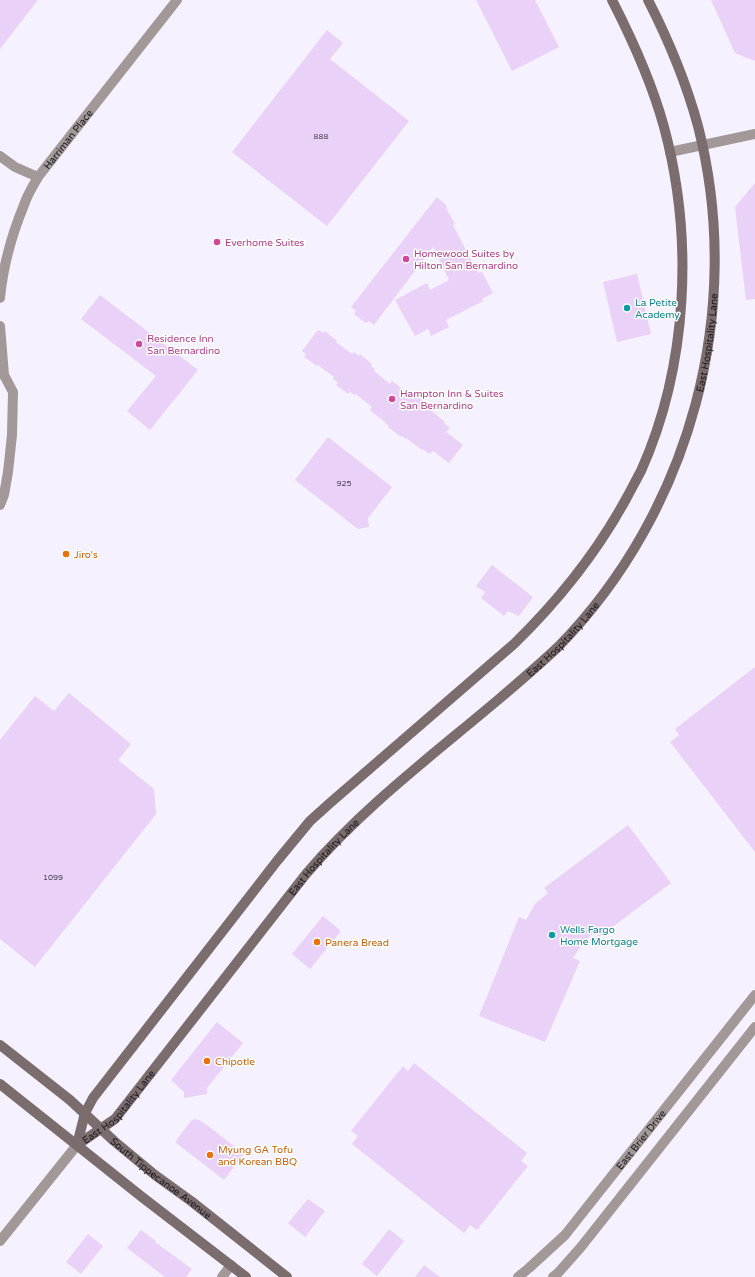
<svg xmlns="http://www.w3.org/2000/svg" width="755" height="1277" font-family="'Varela Round',sans-serif">
  <rect width="100%" height="100%" fill="#f5f1fe"/>
  <path fill="#ead1f7" d="M 0,0 L 38,0 L 0,49 Z
    M 476,0 L 535,0 L 559,47 L 512,71 Z
    M 711,0 L 755,0 L 755,61 L 735,53 Z
    M 327,30 L 343,43 L 330,59 L 409,121 L 327,226 L 232,152 Z
    M 755,183 L 755,299 L 746,300 L 735,207 Z
    M 437,197 L 447,206 L 446,208 L 455,224 L 453,225 L 478,273 L 482,272 L 493,293 L 482,299 L 483,301 L 446,320 L 449,327 L 431,336 L 428,329 L 415,336 L 395,300 L 427,283 L 430,290 L 449,280 L 433,247 L 374,325 L 369,321 L 366,323 L 354,314 L 356,311 L 351,307 Z
    M 637,274 L 651,334 L 617,342 L 603,282 Z
    M 100,295 L 198,370 L 150,430 L 127,411 L 156,376 L 81,319 Z
    M 318,330 L 323,333 L 325,331 L 337,341 L 336,342 L 352,354 L 354,352 L 359,356 L 360,354 L 372,364 L 371,366 L 375,369 L 374,371 L 390,384 L 392,381 L 408,393 L 409,392 L 413,395 L 414,393 L 427,404 L 425,405 L 430,408 L 429,409 L 445,422 L 444,423 L 450,428 L 446,432 L 463,445 L 449,463 L 433,451 L 429,454 L 423,449 L 422,450 L 406,438 L 406,439 L 402,436 L 401,437 L 388,427 L 389,426 L 385,423 L 385,422 L 370,410 L 372,407 L 356,394 L 354,395 L 350,392 L 348,394 L 336,385 L 338,383 L 333,379 L 334,377 L 318,365 L 317,366 L 304,357 L 306,354 L 302,351 Z
    M 328,437 L 392,487 L 368,518 L 369,527 L 358,529 L 295,480 Z
    M 492,565 L 533,597 L 519,616 L 508,611 L 504,616 L 481,598 L 485,592 L 476,586 Z
    M 755,667 L 755,852 L 670,742 L 679,735 L 675,729 Z
    M 69,693 L 131,744 L 118,760 L 154,789 L 156,814 L 35,967 L 0,939 L 0,740 L 35,696 L 54,711 Z
    M 628,825 L 671,883 L 599,937 L 594,932 L 583,943 L 573,958 L 580,961 L 545,1042 L 479,1016 L 519,917 L 526,920 L 535,904 L 548,893 L 544,888 Z
    M 323,916 L 341,931 L 310,969 L 292,954 Z
    M 217,1022 L 243,1043 L 207,1088 L 207,1094 L 184,1098 L 184,1092 L 171,1080 Z
    M 414,1063 L 527,1153 L 521,1161 L 528,1166 L 477,1230 L 470,1225 L 464,1233 L 352,1144 L 358,1136 L 351,1131 L 403,1066 L 408,1071 Z
    M 194,1119 L 199,1120 L 207,1125 L 244,1154 L 224,1180 L 175,1142 L 191,1121 Z
    M 308,1199 L 325,1211 L 305,1237 L 288,1223 Z
    M 389,1229 L 404,1241 L 377,1276 L 362,1264 Z
    M 141,1230 L 156,1241 L 155,1242 L 192,1269 L 186,1277 L 165,1277 L 127,1248 Z
    M 88,1234 L 103,1246 L 81,1274 L 66,1262 Z
    M 424,1265 L 440,1277 L 415,1277 Z"/>
  <g fill="none" stroke-linecap="round" stroke-linejoin="round">
    <path stroke="#a29898" stroke-width="10" d="M 0,156 L 15,167 L 38,177
      M 222,1277 L 231,1265"/>
    <g stroke="#a29898" stroke-width="10">
      <path d="M 670,152 L 755,134"/>
      <path id="s1" d="M 0,298 C 3,267 12,234 24,205 C 27,195 33,186 38,177 L 177,0"/>
      <path d="M 0,326 L 4,375 L 13,392 L 12,435 L 8,472 L 4,495 L 0,505"/>
      <path d="M 0,1241 L 77,1145"/>
      <path id="s2" d="M 518,1277 L 529,1268 L 565,1235 L 755,995"/>
      <path d="M 553,1277 L 558,1273 L 581,1247 L 755,1027"/>
    </g>
    <g stroke="#7b6c6d" stroke-width="10">
      <path id="s3" d="M 0,1045 L 70,1100 L 114,1141 L 155,1175 L 191,1201 L 287,1277"/>
      <path d="M 0,1084 L 142,1197 L 246,1277"/>
      <path id="s4" d="M 77,1145 L 115,1119 L 306,874 C 362,808 434,754 499,699 C 519,682 539,665 558,647 C 691,511 745,310 698,126 C 686,82 669,41 648,0"/>
      <path d="M 77,1145 L 85,1113 L 93,1098 L 277,861 L 310,821 L 330,803 L 514,644 C 558,601 596,554 626,499 C 631,490 636,480 641,471 C 688,366 694,238 664,127 C 652,83 633,41 612,0"/>
    </g>
  </g>
  <g fill="#d1479c" stroke="#fff" stroke-width="1.5">
    <circle cx="217" cy="242" r="4"/>
    <circle cx="406" cy="259" r="4"/>
    <circle cx="139" cy="344" r="4"/>
    <circle cx="392" cy="399" r="4"/>
  </g>
  <g fill="#0f9aa8" stroke="#fff" stroke-width="1.5">
    <circle cx="627" cy="308" r="4"/>
    <circle cx="552" cy="935" r="4"/>
  </g>
  <g fill="#e8710a" stroke="#fff" stroke-width="1.5">
    <circle cx="66" cy="554" r="4"/>
    <circle cx="317" cy="942" r="4"/>
    <circle cx="207" cy="1061" r="4"/>
    <circle cx="210" cy="1155" r="4"/>
  </g>
  <g text-anchor="middle" stroke-width="3" stroke-linejoin="round" paint-order="stroke">
    <g font-size="8" fill="#4d4554">
      <text x="321" y="139">888</text>
      <text x="344" y="486">925</text>
      <text x="53" y="880">1099</text>
    </g>
    <g font-size="10" fill="#19161d" stroke="#fff">
      <text dy="4" stroke="none"><textPath href="#s1" startOffset="176">Harriman Place</textPath></text>
      <text dy="4" stroke="none"><textPath href="#s4" startOffset="1041">East Hospitality Lane</textPath></text>
      <text dy="4" stroke="none"><textPath href="#s4" startOffset="705">East Hospitality Lane</textPath></text>
      <text dy="4" stroke="none"><textPath href="#s4" startOffset="381">East Hospitality Lane</textPath></text>
      <text dy="4" stroke="none"><textPath href="#s4" startOffset="57">East Hospitality Lane</textPath></text>
      <text dy="4" stroke="none"><textPath href="#s2" startOffset="185">East Brier Drive</textPath></text>
      <text dy="4" stroke="none"><textPath href="#s3" startOffset="209">South Tippecanoe Avenue</textPath></text>
    </g>
    <g font-size="10" fill="#b23c85" stroke="#fff" text-anchor="start">
      <text x="225" y="246">Everhome Suites</text>
      <text x="414" y="257">Homewood Suites by<tspan x="414" dy="12">Hilton San Bernardino</tspan></text>
      <text x="147" y="342">Residence Inn<tspan x="147" dy="12">San Bernardino</tspan></text>
      <text x="400" y="397">Hampton Inn &amp; Suites<tspan x="400" dy="12">San Bernardino</tspan></text>
    </g>
    <g font-size="10" fill="#0d838f" stroke="#fff" text-anchor="start">
      <text x="635" y="306">La Petite<tspan x="635" dy="12">Academy</tspan></text>
      <text x="560" y="933">Wells Fargo<tspan x="560" dy="12">Home Mortgage</tspan></text>
    </g>
    <g font-size="10" fill="#c56008" stroke="#fff" text-anchor="start">
      <text x="74" y="558">Jiro's</text>
      <text x="325" y="946">Panera Bread</text>
      <text x="215" y="1065">Chipotle</text>
      <text x="218" y="1153">Myung GA Tofu<tspan x="218" dy="12">and Korean BBQ</tspan></text>
    </g>
  </g>
</svg>
